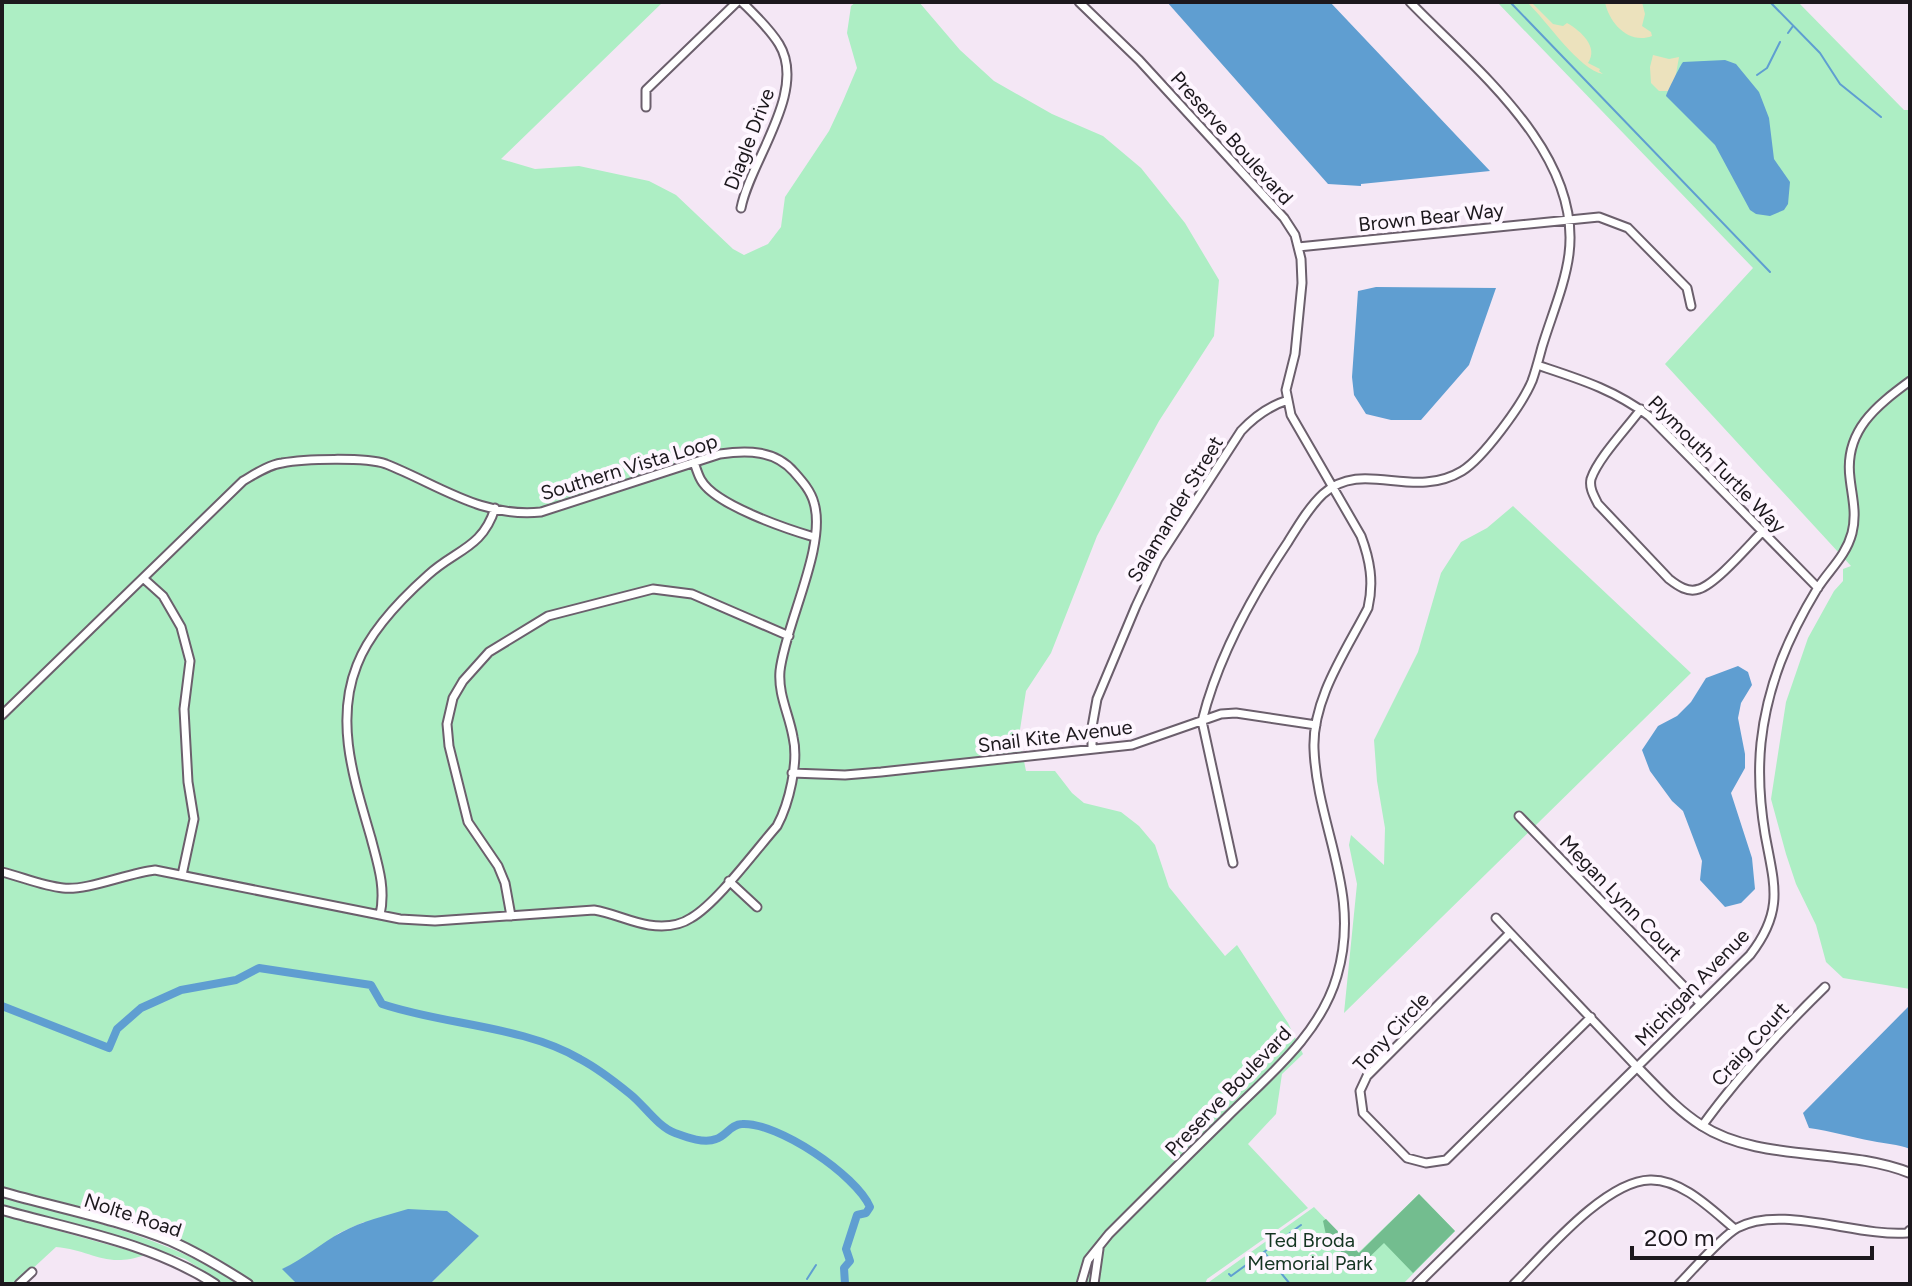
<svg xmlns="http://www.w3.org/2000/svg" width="1912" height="1286" font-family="Figtree,sans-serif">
  <rect width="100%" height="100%" fill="#f4e7f5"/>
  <path fill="#adeec4" d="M 2,2 L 663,2 L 501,159 L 535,169 L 579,166 L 649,181 L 676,195 L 733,249 L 744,255 L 768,244 L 781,227 L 785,197 L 829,131 L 843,101 L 857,68 L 847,33 L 851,6 L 856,2 L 919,2 L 960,50 L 994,81 L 1052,114 L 1103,136 L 1141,168 L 1185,223 L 1219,280 L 1214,336 L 1159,421 L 1131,472 L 1097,536 L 1051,653 L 1026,691 L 1019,736 L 1026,771 L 1055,771 L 1072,793 L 1084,803 L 1121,812 L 1139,826 L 1155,845 L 1169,887 L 1225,956 L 1237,945 L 1288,1023 L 1303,1054 L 1282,1074 L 1276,1114 L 1248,1144 L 1308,1208 L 1207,1279 L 1205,1284 L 430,1284 L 478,1236 L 364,1222 L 339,1233 L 304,1259 L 283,1269 L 297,1284 L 256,1284 L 218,1259 L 174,1238 L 130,1222 L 2,1188 Z
    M 1497,2 L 1798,2 L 1904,110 L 1910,110 L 1910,989 L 1843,978 L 1826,962 L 1816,925 L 1796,884 L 1786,854 L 1771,799 L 1786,702 L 1808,638 L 1834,591 L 1843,581 L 1843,569 L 1851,566 L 1665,364 L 1753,268 Z
    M 1513,506 L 1691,673 L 1344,1013 L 1357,884 L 1349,845 L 1351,835 L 1384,865 L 1385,828 L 1377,781 L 1374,740 L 1418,652 L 1441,573 L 1461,542 L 1487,528 Z
    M 1419,1194 L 1455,1231 L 1403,1284 L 1209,1282 L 1314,1207 L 1358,1253 Z
    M 2,1197 C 84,1219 167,1237 239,1284 L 224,1284 L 185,1259 L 136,1243 L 2,1205 Z
    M 2,1215 L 145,1255 C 105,1269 92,1250 56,1247 L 16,1284 L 2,1284 Z"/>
  <path fill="#73bd8f" d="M 1419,1194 L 1455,1231 L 1413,1273 L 1384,1243 L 1357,1269 L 1326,1235 L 1323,1221 L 1326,1219 L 1359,1253 Z"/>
  <path fill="#ece2bd" d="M 1527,2 L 1531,2 L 1553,24 L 1563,26 L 1567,23 C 1581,31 1599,47 1588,63 L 1600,69 L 1599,71 L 1603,74 C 1579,70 1547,21 1527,2 Z
    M 1605,2 L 1642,2 L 1645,14 L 1642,26 L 1651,32 L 1652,36 C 1629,45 1609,23 1605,2 Z
    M 1653,55 L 1669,59 L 1679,57 L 1675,80 L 1668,91 L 1659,91 L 1651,83 L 1650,67 Z"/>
  <path fill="#5f9ed1" d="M 1167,2 L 1330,2 L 1490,171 L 1361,184 L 1361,186 L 1328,184 Z
    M 1725,60 L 1736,64 L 1759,92 L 1769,118 L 1774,159 L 1790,182 L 1788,204 L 1784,210 L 1770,216 L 1756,214 L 1750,210 L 1715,145 L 1666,96 C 1667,92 1681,64 1683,62 Z
    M 1376,287 L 1496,288 L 1469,365 L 1421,420 L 1391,420 L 1366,414 L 1354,395 L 1352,377 L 1358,291 Z
    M 1738,666 L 1748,672 L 1752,685 L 1741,703 L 1738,718 L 1745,754 L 1745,768 L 1731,793 L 1752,858 L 1755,889 L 1741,903 L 1725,907 L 1700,880 L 1702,861 L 1683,811 L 1672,801 L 1650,771 L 1642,750 L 1658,726 L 1677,716 L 1691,702 L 1706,678 Z
    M 1910,1005 L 1910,1149 C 1897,1144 1886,1144 1872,1141 C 1851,1137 1831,1131 1809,1128 L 1803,1113 Z
    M 408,1209 L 447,1211 L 479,1236 L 430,1284 L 297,1284 L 282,1269 C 304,1259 321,1243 342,1232 C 362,1221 385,1216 408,1209 Z"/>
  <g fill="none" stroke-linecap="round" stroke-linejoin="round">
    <path stroke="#5f9ed1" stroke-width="2" d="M 1510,2 L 1770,272
      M 1770,2 L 1820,53 L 1840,84 L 1881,117
      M 1788,33 L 1793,26
      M 1757,75 L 1767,68 L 1780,42
      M 1264,1252 L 1301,1225
      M 1229,1274 L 1231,1276 L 1264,1252 L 1290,1284
      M 807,1279 L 816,1265"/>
    <path stroke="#5f9ed1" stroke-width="8" d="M 2,1006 L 109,1048 L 117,1029 L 141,1008 L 181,990 L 236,980 L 259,968 L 371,985 L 382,1004 C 444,1025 525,1026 580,1059 C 597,1068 614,1081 630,1094 C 644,1105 658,1127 675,1133 C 686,1137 704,1144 716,1139 C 726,1136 731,1124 742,1124 C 778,1122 856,1175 870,1207 L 866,1213 L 857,1215 L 846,1249 L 850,1261 L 844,1268 L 845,1284"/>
    <g stroke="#6b5f6c" stroke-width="11">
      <path id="minor" d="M 1079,2 L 1139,60 L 1284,218 L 1295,235 L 1301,259 L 1302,283 L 1295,354 L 1286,390 L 1291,415 L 1361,536 C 1370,560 1374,582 1368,608 C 1346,651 1312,699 1314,749 C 1317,828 1362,892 1337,976 C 1320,1035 1268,1076 1226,1118 C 1187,1156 1148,1195 1109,1234 L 1088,1260 L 1081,1284
        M 646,107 L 646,90 L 737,2
        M 741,208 C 750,161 808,91 779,44 C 769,28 755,15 742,2
        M 1298,247 L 1599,217 L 1628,228 L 1687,288 L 1691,306
        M 1537,365 C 1579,379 1613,389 1649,416 L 1818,588
        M 1641,409 C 1627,428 1598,458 1591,479 C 1589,488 1594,496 1598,504 L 1669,579 C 1678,586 1688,593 1699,589 C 1716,584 1749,545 1763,531
        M 694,462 C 696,468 698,475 701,480 C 715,505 787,529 814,537
        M 143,578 L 163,596 L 181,627 L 190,661 L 184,709 L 188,782 L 194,819 L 182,875
        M 2,715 L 243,481 C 255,474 268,465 282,463 C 303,459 366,457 386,464 C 439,485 481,518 541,512 L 720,454 C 747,450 775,450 794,472 C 802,481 811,491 814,503 C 827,546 785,625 780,671 C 778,695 789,714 793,737 C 799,762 789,804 777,826 C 755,851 717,903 691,918 C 679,926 663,927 649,925 C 630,922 613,913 594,910 L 435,921 L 400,919 L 155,870 C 128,873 87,891 63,888 C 43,886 22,877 2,872
        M 1092,749 L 1092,727 L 1097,699 L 1136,606 L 1158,559 L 1241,431 C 1255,416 1269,406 1288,400
        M 792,773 L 845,775 L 881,772 L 1132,745 L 1221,714 L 1236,713 L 1316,725
        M 1519,816 L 1700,1003
        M 1233,863 L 1202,721 C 1218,657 1251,597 1288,542 C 1298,526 1309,507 1323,494 C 1363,458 1412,501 1462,471 C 1483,458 1522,405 1532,381 C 1536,370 1539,358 1542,347 C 1551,317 1565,285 1569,254 C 1582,152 1473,67 1410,2
        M 729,881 L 757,907
        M 380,915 C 386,888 378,865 371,838 C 355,782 334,723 357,665 C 370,631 401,599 428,575 C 455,550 483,548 495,508
        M 511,916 L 505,883 L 498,866 L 468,822 L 449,746 L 447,724 L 453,698 L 463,681 L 489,652 L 548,616 L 653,589 L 692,594 L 789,636
        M 1496,918 L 1637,1067 L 1750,955 C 1785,910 1774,884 1765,834 C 1760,804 1758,773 1761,743 C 1767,686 1788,637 1817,589 C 1829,570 1846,556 1852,533 C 1857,513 1852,497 1850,478 C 1844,431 1876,406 1910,381
        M 1510,933 L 1367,1076 L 1360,1091 L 1363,1113 L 1407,1158 L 1426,1163 L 1446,1160 L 1591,1017
        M 1702,1126 C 1739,1075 1780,1031 1825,987
        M 19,1284 L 32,1272
        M 1094,1284 L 1099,1249
        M 1514,1284 C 1545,1253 1605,1181 1650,1180 C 1682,1179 1712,1210 1735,1229
        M 1679,1284 C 1694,1269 1720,1238 1737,1228 C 1781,1204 1857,1237 1907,1233 L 1910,1230"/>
    </g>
    <g stroke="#6b5f6c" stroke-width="12">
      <path id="tertiary" d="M 2,1192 C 58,1208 117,1219 171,1241 C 198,1253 223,1268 248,1284
        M 2,1210 C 74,1230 151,1243 215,1284
        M 1417,1284 L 1637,1067 C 1657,1087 1677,1110 1701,1125 C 1759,1163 1847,1147 1910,1173"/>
    </g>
    <use href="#minor" stroke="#fff" stroke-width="7"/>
    <use href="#tertiary" stroke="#fff" stroke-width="8"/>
  </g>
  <g text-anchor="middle" stroke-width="8" stroke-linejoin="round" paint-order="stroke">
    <g font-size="20" fill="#1c181d" stroke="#fef6ff">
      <text transform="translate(1232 138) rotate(48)" y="7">Preserve Boulevard</text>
      <text transform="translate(749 139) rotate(-69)" y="7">Diagle Drive</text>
      <text transform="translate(1431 217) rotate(-6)" y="7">Brown Bear Way</text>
      <text transform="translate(1717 464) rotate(45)" y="7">Plymouth Turtle Way</text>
      <text transform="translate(629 467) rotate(-17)" y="7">Southern Vista Loop</text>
      <text transform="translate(1175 509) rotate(-59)" y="7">Salamander Street</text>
      <text transform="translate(1055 736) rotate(-7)" y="7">Snail Kite Avenue</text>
      <text transform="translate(1621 898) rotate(46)" y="7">Megan Lynn Court</text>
      <text transform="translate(1692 987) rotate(-46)" y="7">Michigan Avenue</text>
      <text transform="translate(1391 1032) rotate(-47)" y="7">Tony Circle</text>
      <text transform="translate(1750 1044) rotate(-48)" y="7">Craig Court</text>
      <text transform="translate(1228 1091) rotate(-46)" y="7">Preserve Boulevard</text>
      <text transform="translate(133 1215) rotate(18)" y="7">Nolte Road</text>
    </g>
    <g font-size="20" fill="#153522" stroke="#fef6ff">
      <text x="1310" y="1247">Ted Broda<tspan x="1310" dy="23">Memorial Park</tspan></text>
    </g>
  </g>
  <rect width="1912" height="1286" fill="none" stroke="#1c181d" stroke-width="8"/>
  <path d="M1632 1246v12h240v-12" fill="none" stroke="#1c181d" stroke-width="4"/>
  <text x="1644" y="1246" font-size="24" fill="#1c181d" stroke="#fef6ff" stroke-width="6" paint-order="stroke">200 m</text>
</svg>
